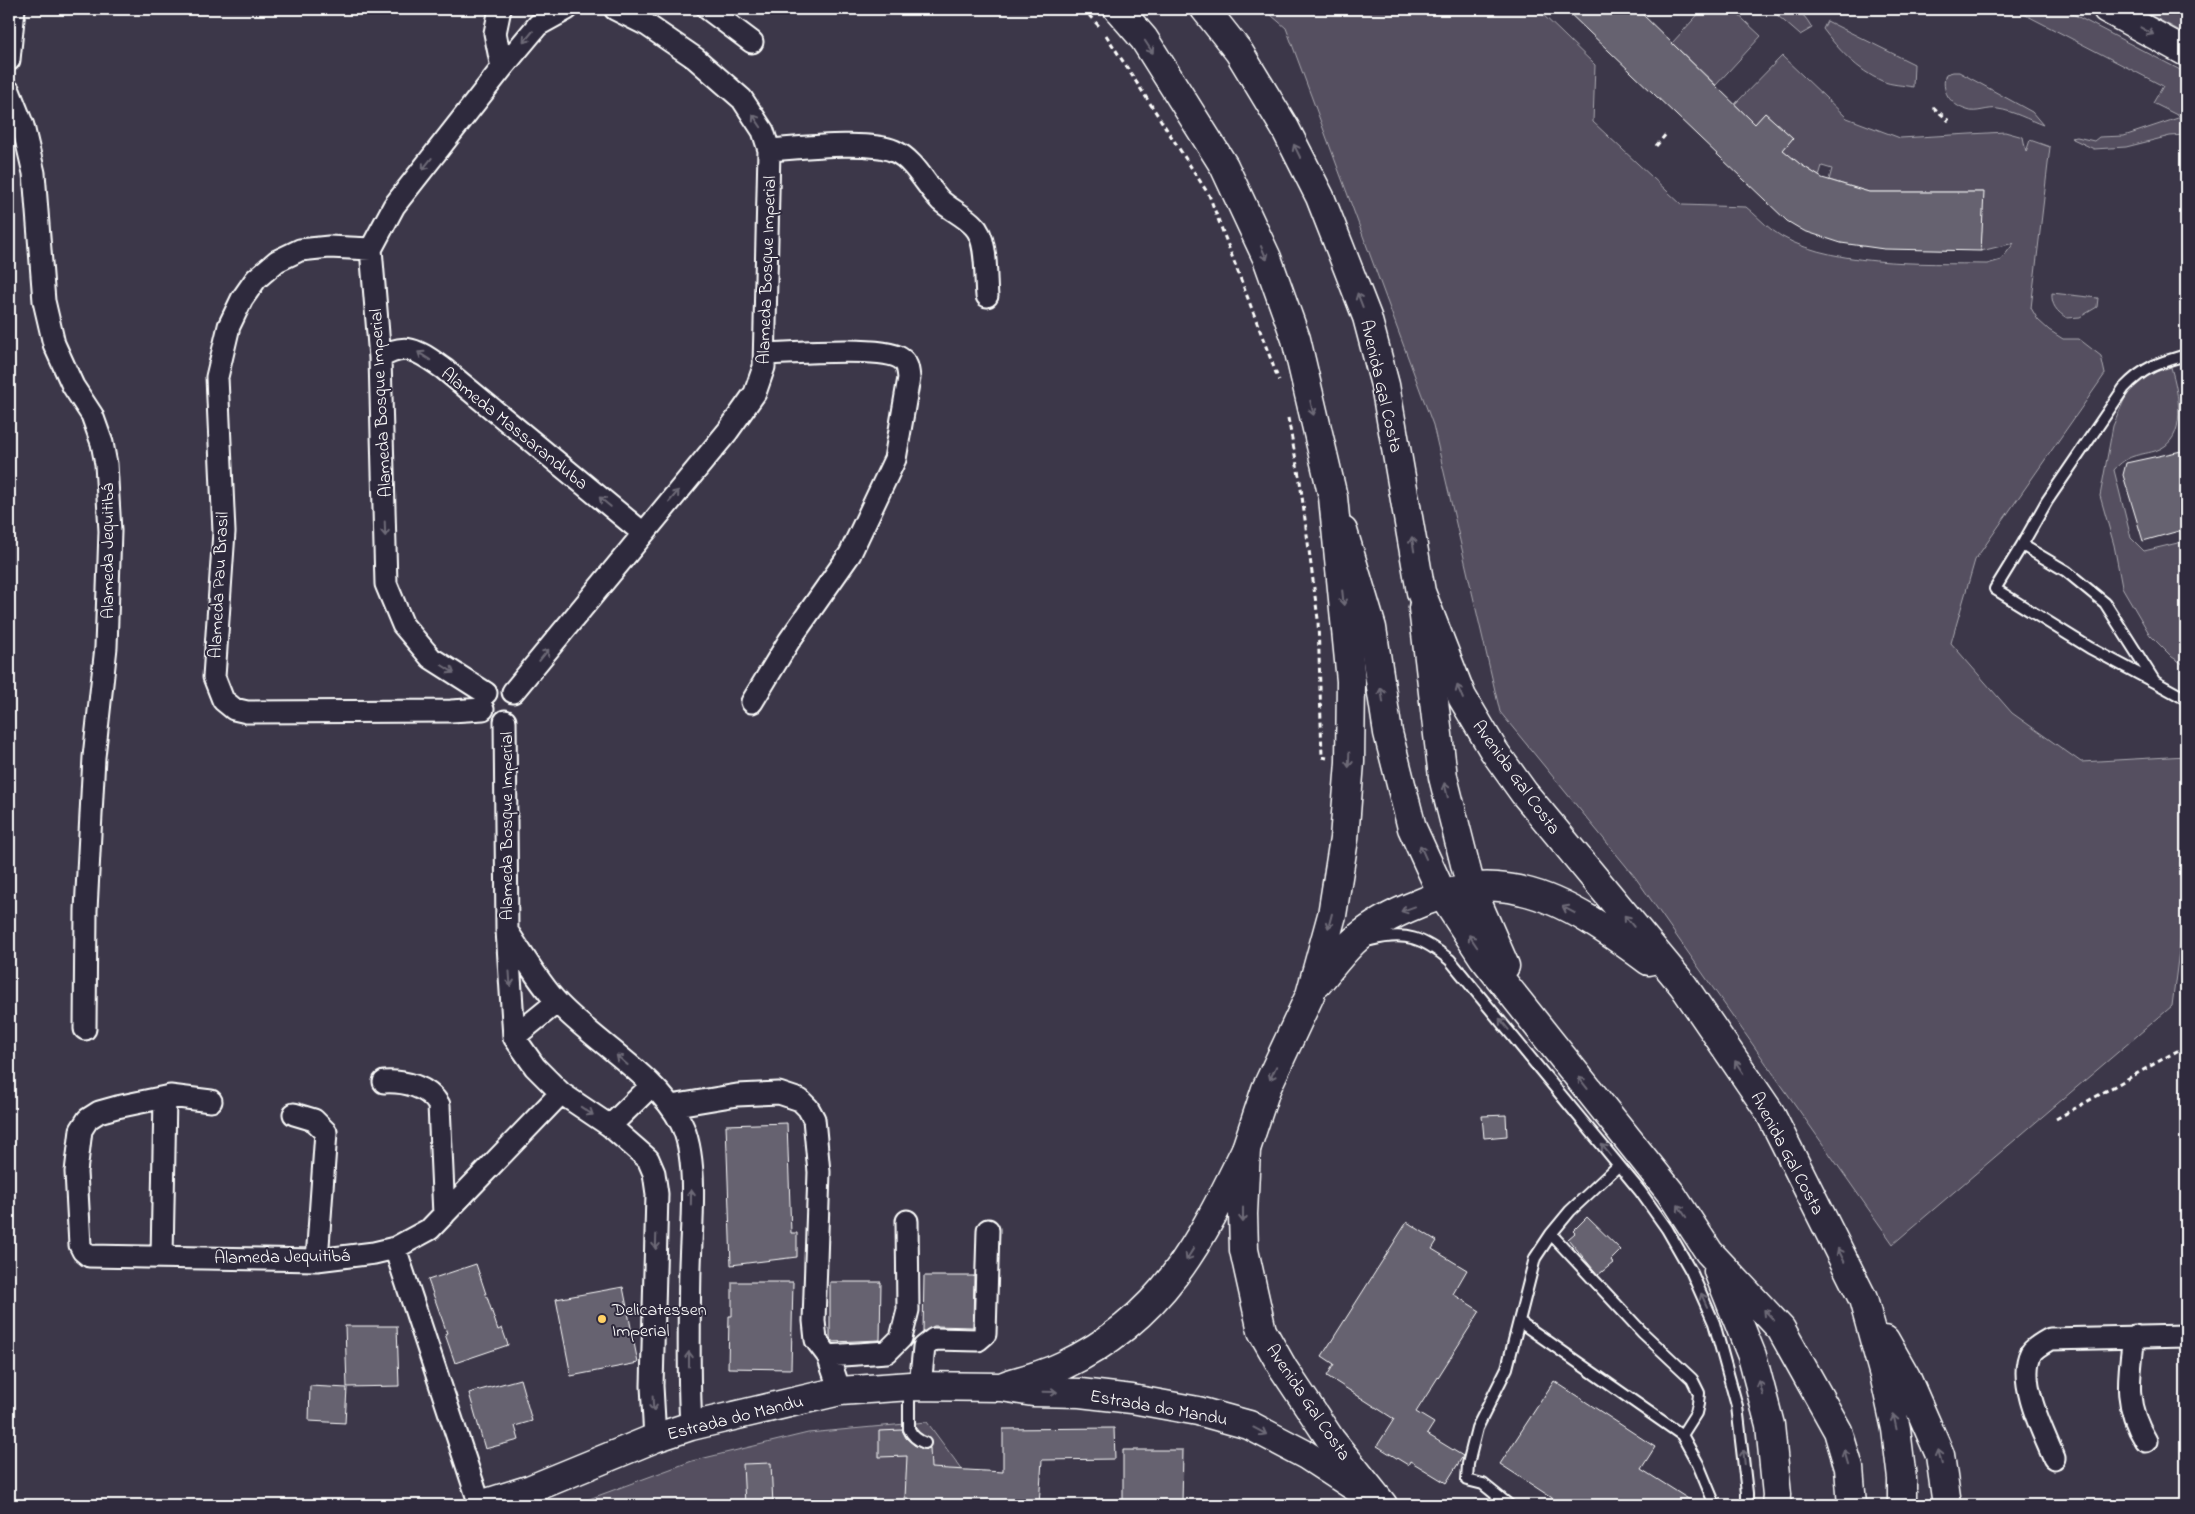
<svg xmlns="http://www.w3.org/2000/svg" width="2195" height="1514" font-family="'Indie Flower',sans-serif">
  <rect width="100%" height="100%" fill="#3c3749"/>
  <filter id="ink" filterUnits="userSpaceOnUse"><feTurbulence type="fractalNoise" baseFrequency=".02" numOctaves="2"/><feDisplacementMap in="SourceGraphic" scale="10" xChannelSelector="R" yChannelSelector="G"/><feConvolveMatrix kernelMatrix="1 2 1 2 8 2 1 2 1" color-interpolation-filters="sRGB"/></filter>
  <g filter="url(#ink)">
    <path fill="#555060" stroke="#aaa8b0" d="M 1264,9 L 1537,9 L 1595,65 L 1593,122 L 1682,205 L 1746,207 C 1755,214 1763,223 1772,230 C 1822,268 1926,263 1987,264 L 2001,260 L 2014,243 L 1981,251 L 1983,192 L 1869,192 L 1829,180 L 1832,169 L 1822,166 L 1819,176 L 1800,164 L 1783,150 L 1793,138 L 1765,113 L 1755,124 L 1735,104 L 1782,56 L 1847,118 L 1900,138 L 2005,132 L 2023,137 L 2026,152 L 2030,140 L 2050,147 L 2031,308 L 2038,320 L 2049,330 L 2063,339 L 2079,339 L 2101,356 L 2105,374 L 1975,560 L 1951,643 L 2012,713 L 2081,762 L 2186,756 L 2186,896 L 2172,1006 L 1893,1244 L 1635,877 L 1500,712 L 1433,425 L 1286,28 Z
      M 1703,9 L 1732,9 L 1761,36 L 1716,85 L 1672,43 Z
      M 1770,9 C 1793,9 1800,6 1812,28 L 1800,35 Z
      M 2014,9 L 2063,9 L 2186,73 L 2186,135 L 2170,136 L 2126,147 L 2094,149 L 2071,138 L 2077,137 L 2094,141 L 2099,137 L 2124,136 L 2181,117 L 2153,103 L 2163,86 Z
      M 2139,9 L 2186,9 L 2186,34 Z
      M 1827,21 L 1914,64 L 1913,87 C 1903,85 1891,85 1882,81 C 1857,70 1839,50 1823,29 Z
      M 1953,72 L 1959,72 L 2032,112 L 2043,125 C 2029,120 2013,111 1998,109 C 1988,107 1976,114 1967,110 C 1950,105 1940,90 1946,74 Z
      M 2052,293 L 2098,298 L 2097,307 L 2080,317 L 2067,318 C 2057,312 2051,305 2052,293 Z
      M 2171,367 C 2178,392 2190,440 2155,451 C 2137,456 2128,454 2114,470 L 2131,538 L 2144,551 L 2186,541 L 2186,666 L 2172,657 L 2150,635 L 2122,587 L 2114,545 L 2100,496 L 2113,426 L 2130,386 L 2146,375 Z
      M 927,1422 L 988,1505 L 573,1505 L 692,1461 L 808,1433 Z"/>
    <path fill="#666270" stroke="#fff" d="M 1565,9 L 1637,9 L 1755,124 L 1765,113 L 1793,138 L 1783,150 L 1800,164 L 1822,178 L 1869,192 L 1984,192 L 1981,251 L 1884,249 L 1841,243 L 1804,231 L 1787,221 Z
      M 2186,450 L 2186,529 L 2143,541 L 2123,475 L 2126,463 Z
      M 1506,1115 L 1507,1136 L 1484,1138 L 1482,1116 Z
      M 787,1123 L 791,1233 L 797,1233 L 797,1257 L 731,1265 L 726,1125 Z
      M 1587,1217 L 1621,1250 L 1611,1260 L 1613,1263 L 1598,1275 L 1568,1239 L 1575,1233 L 1573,1231 Z
      M 1407,1222 L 1437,1241 L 1432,1249 L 1467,1270 L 1453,1294 L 1480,1311 L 1416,1412 L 1434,1423 L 1427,1434 L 1463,1456 L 1446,1483 L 1410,1461 L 1408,1465 L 1377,1446 L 1394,1419 L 1327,1376 L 1334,1364 L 1322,1356 Z
      M 476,1264 L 498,1330 L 502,1328 L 508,1345 L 455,1363 L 445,1334 L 447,1333 L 428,1280 Z
      M 924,1276 L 974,1276 L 973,1327 L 934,1326 L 923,1332 Z
      M 732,1282 L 793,1282 L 791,1369 L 728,1368 L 729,1316 L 732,1316 Z
      M 830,1282 L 881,1282 L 880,1340 L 833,1342 L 830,1338 Z
      M 623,1287 L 638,1363 L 571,1376 L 556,1299 Z
      M 345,1326 L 397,1326 L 399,1386 L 347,1387 Z
      M 520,1379 L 532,1421 L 515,1426 L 519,1440 L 485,1449 L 469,1393 Z
      M 1554,1381 L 1655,1447 L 1641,1469 L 1698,1505 L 1563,1505 L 1500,1464 Z
      M 310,1386 L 347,1388 L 345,1423 L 309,1421 Z
      M 1114,1428 L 1115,1459 L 1042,1460 L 1039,1505 L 984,1502 L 984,1505 L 908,1505 L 908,1498 L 905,1498 L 907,1456 L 879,1457 L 879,1431 L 902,1430 L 906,1438 L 914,1445 L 923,1449 L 930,1448 L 931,1468 L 1003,1472 L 1003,1429 Z
      M 1123,1450 L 1183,1450 L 1182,1505 L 1123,1505 Z
      M 771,1463 L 773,1505 L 745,1505 L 743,1464 Z"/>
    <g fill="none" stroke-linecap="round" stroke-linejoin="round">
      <g stroke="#fff" stroke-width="14">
        <path id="lane" d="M 2186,355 C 2158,363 2144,367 2124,388 L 2047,501 L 2022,545 L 2066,571 L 2105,603 L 2155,682 L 2186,699
          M 2022,545 L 1995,589 L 2090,648 L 2154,682
          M 1371,940 C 1406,931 1423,938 1450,960 L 1640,1191 L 1667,1229 L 1691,1271 L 1714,1323 L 1737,1406 L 1747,1493 L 1747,1505
          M 1520,1322 L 1682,1435 L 1696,1413 L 1698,1404 L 1699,1393 L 1692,1379 L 1643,1333 L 1551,1234
          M 909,1387 L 909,1429 C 912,1436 917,1440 925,1443
          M 1682,1435 L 1698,1464 L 1715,1505
          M 1509,1505 L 1483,1484 L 1467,1480 L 1468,1464 L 1477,1428 L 1507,1368 L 1535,1258 L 1551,1234 L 1570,1211 L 1618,1166"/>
      </g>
      <g stroke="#fff" stroke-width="25">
        <path id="street" d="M 500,9 L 495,33 L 502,68
          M 708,9 L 752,42
          M 9,60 L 14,9
          M 9,91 L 23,126 L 34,173 L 44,301 L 54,344 L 73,386 L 92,415 L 102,443 L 106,464 L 110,531 L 106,647 L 94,757 L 86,910 L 85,1029
          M 769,150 C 799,148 869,140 894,151 C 915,160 926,186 941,201 C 951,210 965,216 974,226 C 988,239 985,277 987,296
          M 371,249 L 329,247 L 300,250 L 277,261 L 256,279 L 242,299 L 229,326 L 217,377 L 224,532 L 214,677 L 223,700 L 234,709 L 247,712 L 451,711 L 483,709
          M 380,358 C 407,340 421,353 444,369 L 643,533
          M 513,692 L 728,431 L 755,393 L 764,367 L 769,150 L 763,131 L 742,99 L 695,58 L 647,25 L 615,9
          M 486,693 L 431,658 L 403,625 L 386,584 L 380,358 L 371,249 L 394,206 L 502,68 L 538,25 L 567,9
          M 752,702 L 789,641 L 850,554 L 895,459 L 909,378 C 908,370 908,363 900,358 C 881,346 792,353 766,354
          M 505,721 L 507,930 L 514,1037 L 535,1067 L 561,1093 L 610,1126 L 648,1159 L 654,1173 L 657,1194 L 652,1386 L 655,1438
          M 507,931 C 522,953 539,983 557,1002 C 593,1041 658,1077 681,1123 C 699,1158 691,1227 690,1266 C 689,1320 688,1373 691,1426
          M 514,1037 L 557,1002
          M 384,1082 C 404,1081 428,1086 439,1105 L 444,1215
          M 211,1101 L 170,1096 L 117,1107 L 99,1112 L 88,1119 L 81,1130 L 76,1172 L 80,1245 L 83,1251 L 89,1256 L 317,1260 L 374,1253 L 395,1248 L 430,1229 L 561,1093
          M 671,1106 L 737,1095 L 779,1093 L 800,1100 L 808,1108 L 814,1119 L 819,1172 L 814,1321 L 816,1340 L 828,1356
          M 294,1114 L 314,1120 L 326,1132 L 317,1260
          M 610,1126 L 651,1086
          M 395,1248 L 480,1505
          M 162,1257 L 165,1097
          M 2134,1336 C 2129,1377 2123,1404 2146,1441
          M 920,1386 L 924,1347 L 934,1339 L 978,1340 L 985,1334 L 988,1230
          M 840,1391 L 828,1356 L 887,1352 L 901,1338 L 908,1310 L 907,1221
          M 2054,1458 C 2043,1432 2017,1381 2031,1353 C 2035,1347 2043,1343 2050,1339 L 2186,1336"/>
      </g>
      <g stroke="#fff" stroke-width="31">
        <path id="secondary" d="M 2107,9 L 2186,52
          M 1343,531 L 1372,628 L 1388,733 L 1412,828 L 1443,896 L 1483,957 L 1670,1192 L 1709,1252 L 1781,1329 L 1838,1431 L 1849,1468 L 1852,1505
          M 1423,608 L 1443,777 L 1471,888 L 1505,966
          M 1718,1271 L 1752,1356 L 1770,1425 L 1777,1495 L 1776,1505
          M 1006,1385 C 1025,1379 1046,1374 1064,1365 C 1163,1318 1200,1243 1246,1149
          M 480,1505 L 531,1489 L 655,1438 L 691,1426 L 840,1391 L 910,1386 L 1002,1387 L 1033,1392 L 1080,1393 L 1132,1399 L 1198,1411 L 1249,1425 L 1306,1455 L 1375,1500"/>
      </g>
      <g stroke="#fff" stroke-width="31">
        <path id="primary" d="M 1118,9 L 1144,39 L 1224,166 L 1267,258 L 1296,339 L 1333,497 L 1351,681 L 1350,762 L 1344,839 L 1332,915 L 1310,995 L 1266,1089 L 1246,1149 L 1243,1214 L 1244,1250 L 1262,1331 L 1283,1368 L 1331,1440 L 1383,1505
          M 1205,9 L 1239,52 L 1285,128 L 1320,197 L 1367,317 L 1385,385 L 1421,592 L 1462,697 L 1494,751 L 1524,793 L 1683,985 L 1769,1111 L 1863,1299 L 1885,1379 L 1896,1429 L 1902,1479 L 1902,1505
          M 1318,983 C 1329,969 1340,955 1353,942 C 1379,917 1434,895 1470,888 C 1485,885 1508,887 1523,891 C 1567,901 1613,934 1649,961
          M 1885,1340 L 1906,1377 L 1940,1455 L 1947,1505"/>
      </g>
      <path stroke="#fff" stroke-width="3" stroke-dasharray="5 4" stroke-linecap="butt" d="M 1083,9 L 1099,26
        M 1106,35 L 1209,195 L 1279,381
        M 1933,107 L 1949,121
        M 1656,146 L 1667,133
        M 1288,418 L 1300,481 L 1318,619 L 1322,757 L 1327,758
        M 2056,1119 L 2186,1046"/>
      <use href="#lane" stroke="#2f2a3d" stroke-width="10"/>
      <use href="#street" stroke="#2f2a3d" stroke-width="21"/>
      <use href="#secondary" stroke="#2f2a3d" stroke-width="28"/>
      <use href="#primary" stroke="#2f2a3d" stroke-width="28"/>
    </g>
    <defs><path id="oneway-shaft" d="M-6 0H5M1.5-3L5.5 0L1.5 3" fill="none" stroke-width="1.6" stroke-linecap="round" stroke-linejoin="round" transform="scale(1.25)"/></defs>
    <g stroke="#6d6a77">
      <use href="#oneway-shaft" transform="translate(2147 31) rotate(29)"/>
      <use href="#oneway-shaft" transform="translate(528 37) rotate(130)"/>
      <use href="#oneway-shaft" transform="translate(1149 47) rotate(57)"/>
      <use href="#oneway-shaft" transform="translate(757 121) rotate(-124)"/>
      <use href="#oneway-shaft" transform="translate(1297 151) rotate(-116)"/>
      <use href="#oneway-shaft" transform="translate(427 164) rotate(128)"/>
      <use href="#oneway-shaft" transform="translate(1264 253) rotate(66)"/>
      <use href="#oneway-shaft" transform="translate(1360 300) rotate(-111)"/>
      <use href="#oneway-shaft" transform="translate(424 356) rotate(-147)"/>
      <use href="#oneway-shaft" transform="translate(1312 408) rotate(77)"/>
      <use href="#oneway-shaft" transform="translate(674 496) rotate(-50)"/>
      <use href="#oneway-shaft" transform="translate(605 502) rotate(-140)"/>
      <use href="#oneway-shaft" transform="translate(385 529) rotate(88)"/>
      <use href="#oneway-shaft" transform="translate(1413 544) rotate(-99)"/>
      <use href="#oneway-shaft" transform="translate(1343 598) rotate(84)"/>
      <use href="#oneway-shaft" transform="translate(544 655) rotate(-51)"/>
      <use href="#oneway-shaft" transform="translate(448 669) rotate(32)"/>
      <use href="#oneway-shaft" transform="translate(1460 692) rotate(-113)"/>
      <use href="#oneway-shaft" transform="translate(1382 695) rotate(-99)"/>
      <use href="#oneway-shaft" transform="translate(1349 760) rotate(92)"/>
      <use href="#oneway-shaft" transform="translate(1446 790) rotate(-104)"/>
      <use href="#oneway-shaft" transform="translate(1423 852) rotate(-114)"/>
      <use href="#oneway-shaft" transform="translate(1408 909) rotate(160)"/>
      <use href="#oneway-shaft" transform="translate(1569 910) rotate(-152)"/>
      <use href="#oneway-shaft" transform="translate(1330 921) rotate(105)"/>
      <use href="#oneway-shaft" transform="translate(1629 921) rotate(-129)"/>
      <use href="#oneway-shaft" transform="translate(1473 941) rotate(-124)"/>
      <use href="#oneway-shaft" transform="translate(510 979) rotate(86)"/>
      <use href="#oneway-shaft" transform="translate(1504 1024) rotate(-129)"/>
      <use href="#oneway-shaft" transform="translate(622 1060) rotate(-139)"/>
      <use href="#oneway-shaft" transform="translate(1739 1067) rotate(-124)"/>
      <use href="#oneway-shaft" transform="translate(1273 1073) rotate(115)"/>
      <use href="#oneway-shaft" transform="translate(1583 1083) rotate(-128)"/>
      <use href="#oneway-shaft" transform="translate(587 1111) rotate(34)"/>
      <use href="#oneway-shaft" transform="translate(1606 1150) rotate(-129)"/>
      <use href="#oneway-shaft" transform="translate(691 1197) rotate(-89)"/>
      <use href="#oneway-shaft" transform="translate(1682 1211) rotate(-124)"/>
      <use href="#oneway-shaft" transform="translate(1243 1215) rotate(90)"/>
      <use href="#oneway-shaft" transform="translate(656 1242) rotate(92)"/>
      <use href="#oneway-shaft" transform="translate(1190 1254) rotate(122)"/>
      <use href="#oneway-shaft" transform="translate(1841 1255) rotate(-116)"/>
      <use href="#oneway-shaft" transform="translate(1704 1300) rotate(-114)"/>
      <use href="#oneway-shaft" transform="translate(1769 1315) rotate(-133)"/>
      <use href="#oneway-shaft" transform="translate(689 1359) rotate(-90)"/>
      <use href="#oneway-shaft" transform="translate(1761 1388) rotate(-105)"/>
      <use href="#oneway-shaft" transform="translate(1050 1392) rotate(1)"/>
      <use href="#oneway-shaft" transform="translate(653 1404) rotate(87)"/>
      <use href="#oneway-shaft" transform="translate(1895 1422) rotate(-102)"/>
      <use href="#oneway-shaft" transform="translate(1260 1431) rotate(28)"/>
      <use href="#oneway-shaft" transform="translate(1744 1457) rotate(-96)"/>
      <use href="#oneway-shaft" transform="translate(1846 1457) rotate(-106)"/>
      <use href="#oneway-shaft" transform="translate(1940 1457) rotate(-104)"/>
    </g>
  </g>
  <circle fill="#ffd166" stroke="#2f2a3d" stroke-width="2" cx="602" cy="1319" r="5"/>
  <g text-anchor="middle" stroke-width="4" stroke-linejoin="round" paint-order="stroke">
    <g font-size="18" fill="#fff" stroke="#2f2a3d">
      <text transform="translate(766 270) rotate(-88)" y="6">Alameda Bosque Imperial</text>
      <text transform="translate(1382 386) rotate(77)" y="6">Avenida Gal Costa</text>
      <text transform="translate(380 403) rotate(-93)" y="6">Alameda Bosque Imperial</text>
      <text transform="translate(515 428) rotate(39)" y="6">Alameda Massaranduba</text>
      <text transform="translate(107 551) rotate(-90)" y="6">Alameda Jequitibá</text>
      <text transform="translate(218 585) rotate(-87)" y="6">Alameda Pau Brasil</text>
      <text transform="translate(1517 777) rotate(54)" y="6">Avenida Gal Costa</text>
      <text transform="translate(506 826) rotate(-90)" y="6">Alameda Bosque Imperial</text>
      <text transform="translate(1788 1153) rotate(62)" y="6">Avenida Gal Costa</text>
      <text transform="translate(282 1256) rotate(-1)" y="6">Alameda Jequitibá</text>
      <text transform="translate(1309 1402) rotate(56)" y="6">Avenida Gal Costa</text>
      <text transform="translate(1159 1407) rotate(10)" y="6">Estrada do Mandu</text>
      <text transform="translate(735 1417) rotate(-14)" y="6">Estrada do Mandu</text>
    </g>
    <g font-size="18" fill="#fff" stroke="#2f2a3d" text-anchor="start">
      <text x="612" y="1315">Delicatessen<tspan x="612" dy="21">Imperial</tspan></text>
    </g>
  </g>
  <rect width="2195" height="1514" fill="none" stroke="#2f2a3d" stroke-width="30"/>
  <rect x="15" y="15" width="2165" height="1484" fill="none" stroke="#fff" stroke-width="2" filter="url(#ink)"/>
</svg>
